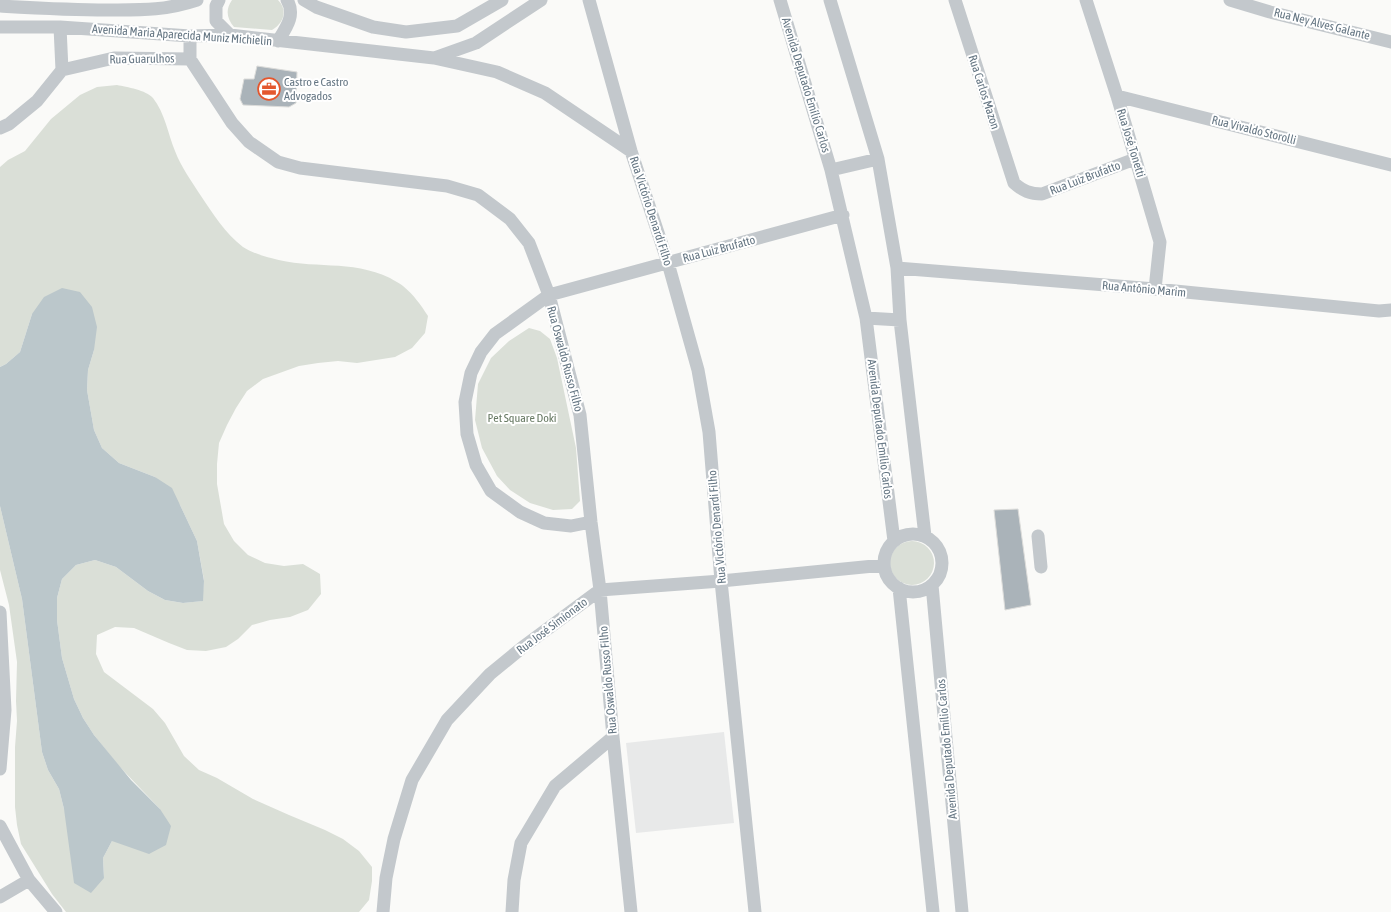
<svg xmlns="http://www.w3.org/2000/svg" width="1391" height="912" font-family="'Asap Condensed',sans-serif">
  <rect width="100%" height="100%" fill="#fafaf8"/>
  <path fill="#e8e9e9" d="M 724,732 L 734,823 L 636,833 L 626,743 Z"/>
  <path fill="#dadfd7" d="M 232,0 L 278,0 C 288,10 284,23 272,30 L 234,27 C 227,19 225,10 232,0 Z
    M 117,85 C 127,87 146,90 153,98 C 165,113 168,134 175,151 C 181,167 192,182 201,196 C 213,214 225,233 243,247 C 251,252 262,256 271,258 C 312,270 351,259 390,278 C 394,281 400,283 403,286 C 413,294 421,305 428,316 L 425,333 L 412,348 L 395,357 L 357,363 L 338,361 L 318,363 L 299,366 L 263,379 L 247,391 L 236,408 L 227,425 L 219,443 L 217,464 L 217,484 L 224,524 L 234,541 L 248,555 L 265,563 L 284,566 L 303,564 L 320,574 L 321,594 L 308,610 L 290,617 L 270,620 L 252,625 L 238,639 L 226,647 L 206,651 L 187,650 L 169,643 L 134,628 L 115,627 L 97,635 L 96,654 L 104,672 L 153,709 L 165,723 L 184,756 L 199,770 L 217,778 L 253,799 L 289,815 L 325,830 L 343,839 L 359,851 L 372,867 L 372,881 L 369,900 L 359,912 L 66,912 L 52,894 L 21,844 L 17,825 L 15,807 L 15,747 L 17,721 L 16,701 L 17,662 L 9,605 L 0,570 L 0,506 L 22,599 L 42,752 L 48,770 L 59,789 L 64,809 L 104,878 L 103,858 L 112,841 L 160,809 L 118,765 L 94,735 L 83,718 L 74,699 L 62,658 L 57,620 L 57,598 L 62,579 L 76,565 L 95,560 L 116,567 L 148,591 L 165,600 L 183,603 L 202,601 L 204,580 L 197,541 L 180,505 L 155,477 L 119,463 L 102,448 L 94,430 L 87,390 L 88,370 L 94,350 L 32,314 L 20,352 L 6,364 L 0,367 L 0,167 L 8,160 L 25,151 L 51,119 L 80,95 L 97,87 Z
    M 529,328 L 540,331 L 550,339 L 557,358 L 576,448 L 580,501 L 572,509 L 553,510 L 530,503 L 510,490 L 497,476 L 482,448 L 475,420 L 478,384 L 491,358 L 509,341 Z
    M890 563a22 22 0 1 1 44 0a22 22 0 1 1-44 0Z"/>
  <path fill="#bbc7cb" d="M 62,288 L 80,292 L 92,307 L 97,327 L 94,350 L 88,370 L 87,390 L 94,430 L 102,448 L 119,463 L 155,477 L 172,488 L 197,541 L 204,581 L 203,601 L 183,603 L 165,600 L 148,591 L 116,567 L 95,560 L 76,565 L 62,579 L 57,598 L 57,620 L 62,658 L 74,699 L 83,718 L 94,735 L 131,780 L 160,809 L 171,826 L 166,845 L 149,854 L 112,841 L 103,858 L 104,878 L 91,893 L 74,883 L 64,809 L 59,789 L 48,770 L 42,752 L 22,599 L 0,506 L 0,367 L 6,364 L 20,352 L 32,314 L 44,297 Z"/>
  <path fill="#aab3b9" stroke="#dcdcda" d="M 257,66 L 297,72 L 296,103 L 289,107 L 243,105 L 240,99 L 244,79 L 254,79 Z
    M 1018,509 L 1031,605 L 1005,610 L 994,510 Z"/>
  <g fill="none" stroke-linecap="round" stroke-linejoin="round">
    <path stroke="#c3c8cc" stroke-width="13" d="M 219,0 L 216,6 L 216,21 L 230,35
      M 304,0 L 316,7 L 373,27 L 406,32 L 457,26 L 502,0
      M 589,0 L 631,151 L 668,263 L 698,370 L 709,432 L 721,581 L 755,912
      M 780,0 L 831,170 L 866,318 L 894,541
      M 830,0 L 878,159 L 897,268 L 900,320 L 925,536
      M 955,0 L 1014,183 C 1023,191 1030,194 1042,194 L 1135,159
      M 1086,0 L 1117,96 L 1160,242 L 1155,289
      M 1230,0 L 1270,12 L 1391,42
      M 0,6 C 36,8 71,10 107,10 C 141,10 164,11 197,0
      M 0,27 L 60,27 L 190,36 L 230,35 L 434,58 L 497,72 L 545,93 L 631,151
      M 60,27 L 62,70
      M 190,36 L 190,59 L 232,123 L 249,142 L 278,162 L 300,168 L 447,186 L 478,195 L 510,219 L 529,243 L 549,295 L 580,415 L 591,522 L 600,590 L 613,737 L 631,912
      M 278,41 C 286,28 296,15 287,0
      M 434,58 L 476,43 L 541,0
      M 1117,96 L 1391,165
      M 0,128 L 9,124 L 37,101 L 62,70 L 114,58 L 190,59
      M 831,170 L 878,159
      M 897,268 L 1155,289 L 1379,311 L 1391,310
      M 866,318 L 900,320
      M 591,522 L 571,526 L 544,523 L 520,512 L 491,491 L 476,465 L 467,434 L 465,402 L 471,373 L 481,352 L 495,334 L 549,295 L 843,215
      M884 563a29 29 0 1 1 58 0a29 29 0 1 1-58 0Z
      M 1038,536 L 1041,567
      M 932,585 L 962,912
      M 899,588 L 933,912
      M 0,612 L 5,710 L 0,769
      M 0,826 L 29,880 L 56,912
      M 0,897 L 29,880
      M 383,912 L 386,878 L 394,839 L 412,780 L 447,720 L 490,674 L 523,647 L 600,590 L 721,581 L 884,565
      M 512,912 L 514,880 L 521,843 L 555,786 L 613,737"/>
  </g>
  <defs>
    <g id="office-ring" transform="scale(1.15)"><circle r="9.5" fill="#fff" stroke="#e4572e" stroke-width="1.5"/><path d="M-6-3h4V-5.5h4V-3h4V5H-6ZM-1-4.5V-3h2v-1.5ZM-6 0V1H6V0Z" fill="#e4572e"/></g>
  </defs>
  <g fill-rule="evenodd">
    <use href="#office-ring" x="269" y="89"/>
  </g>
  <g text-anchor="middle" stroke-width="4" stroke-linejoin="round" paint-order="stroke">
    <g font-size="12" fill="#657683" stroke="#fff">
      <text transform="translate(1322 24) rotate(14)" y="4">Rua Ney Alves Galante</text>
      <text transform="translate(182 35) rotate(4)" y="4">Avenida Maria Aparecida Muniz Michielin</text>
      <text transform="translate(142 59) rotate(-1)" y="4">Rua Guarulhos</text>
      <text transform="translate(806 85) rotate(73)" y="4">Avenida Deputado Emílio Carlos</text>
      <text transform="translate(984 92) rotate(72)" y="4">Rua Carlos Mazon</text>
      <text transform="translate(1254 130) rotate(14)" y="4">Rua Vivaldo Storolli</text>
      <text transform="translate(1131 143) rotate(73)" y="4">Rua José Tonetti</text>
      <text transform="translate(1085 178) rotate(-21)" y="4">Rua Luiz Brufatto</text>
      <text transform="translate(651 211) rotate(72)" y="4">Rua Victório Denardi Filho</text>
      <text transform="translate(719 249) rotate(-15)" y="4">Rua Luiz Brufatto</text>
      <text transform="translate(1144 289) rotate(5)" y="4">Rua Antônio Marim</text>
      <text transform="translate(565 359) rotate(75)" y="4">Rua Oswaldo Russo Filho</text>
      <text transform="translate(880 429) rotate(83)" y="4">Avenida Deputado Emílio Carlos</text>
      <text transform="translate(717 527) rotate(-95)" y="4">Rua Victório Denardi Filho</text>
      <text transform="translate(552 626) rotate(-37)" y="4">Rua José Simionato</text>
      <text transform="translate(608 680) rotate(-95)" y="4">Rua Oswaldo Russo Filho</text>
      <text transform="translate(947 749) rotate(-95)" y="4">Avenida Deputado Emílio Carlos</text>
    </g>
    <g font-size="12" fill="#657683" stroke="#fff" text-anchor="start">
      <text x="284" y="86">Castro e Castro<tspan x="284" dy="14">Advogados</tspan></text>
    </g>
    <g font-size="12" fill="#687a64" stroke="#fff">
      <text x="522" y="422">Pet Square Doki</text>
    </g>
  </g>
</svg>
